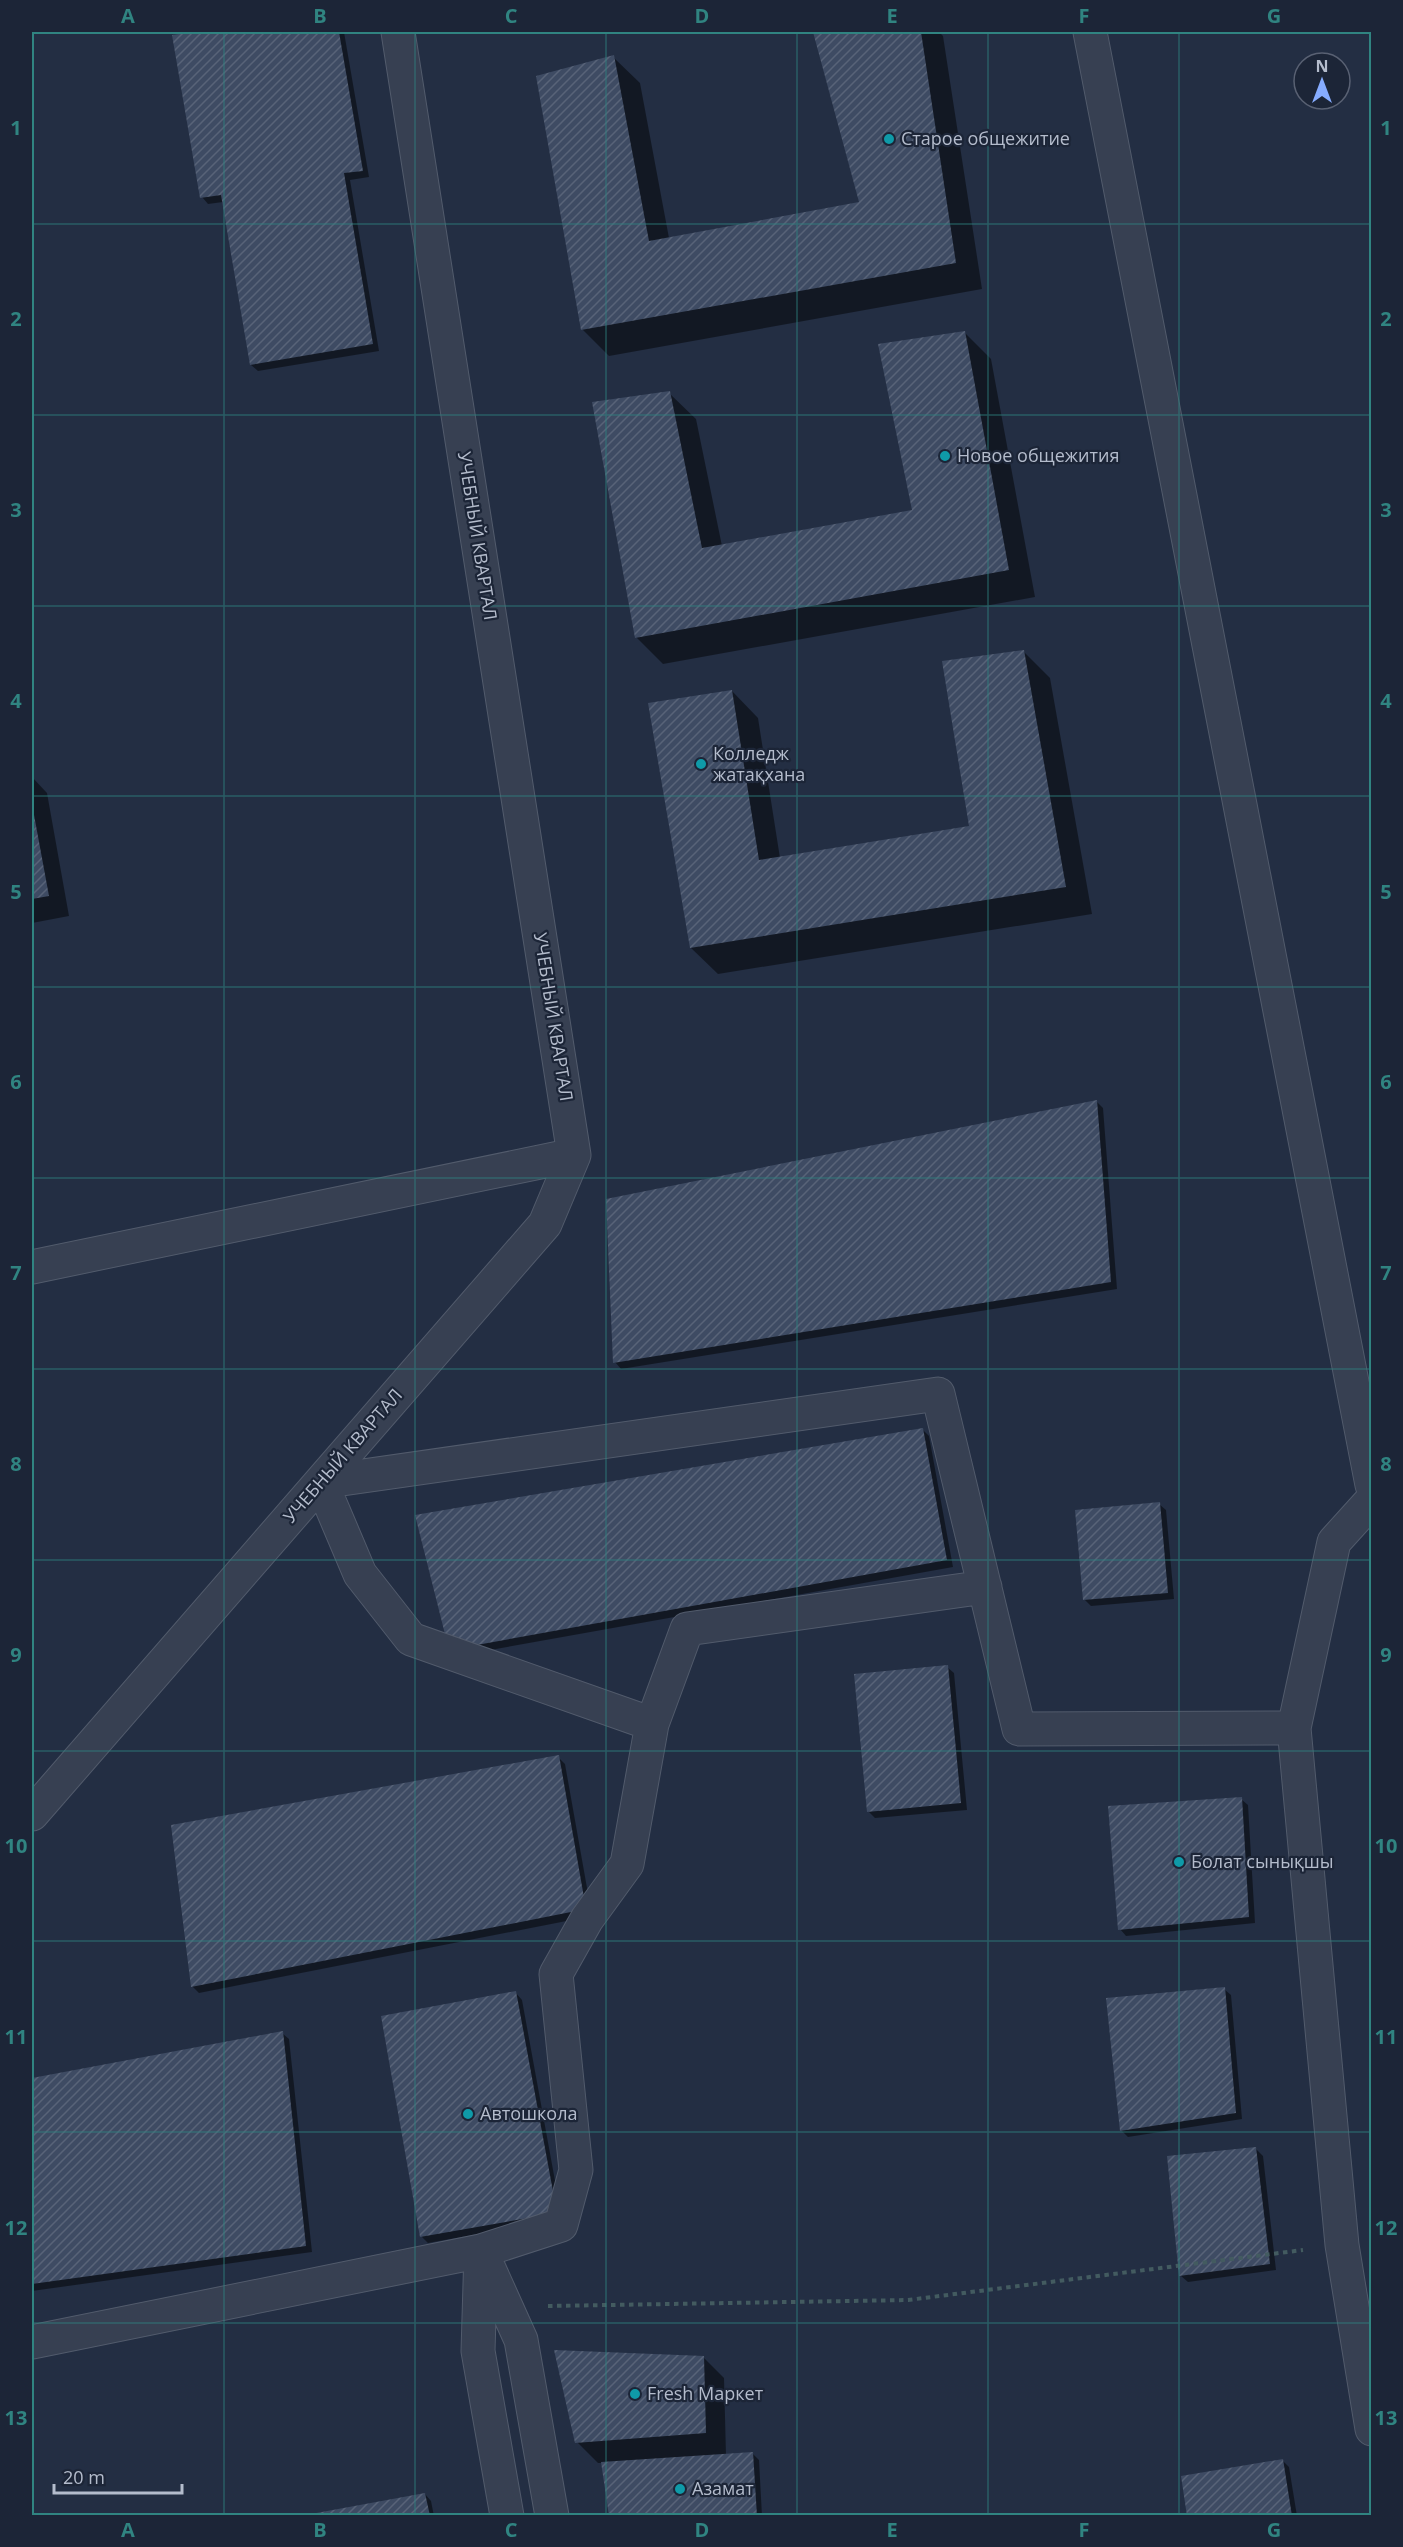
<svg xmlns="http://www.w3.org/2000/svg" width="1403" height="2547" font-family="'Open Sans',sans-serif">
  <defs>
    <pattern id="building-hatch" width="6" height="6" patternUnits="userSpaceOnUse" patternTransform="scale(1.5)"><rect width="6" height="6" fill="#3e4b63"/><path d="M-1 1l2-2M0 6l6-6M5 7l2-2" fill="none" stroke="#586378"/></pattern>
  </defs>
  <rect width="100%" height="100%" fill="#232e43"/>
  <path fill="#0007" d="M 202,32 L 344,32 L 369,177 L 350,180 L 379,351 L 258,371 L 251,365 L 223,202 L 208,204 L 202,197 L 174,36 Z
    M 814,32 L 939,32 L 943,36 L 982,289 L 609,356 L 582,329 L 613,57 L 640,83 L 669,238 L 860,204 Z
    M 964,332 L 991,359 L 1035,597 L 663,664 L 636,637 L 669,393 L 696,419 L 722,546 L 914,511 Z
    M 1023,651 L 1050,678 L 1092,914 L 718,974 L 691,948 L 732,691 L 758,718 L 780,858 L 971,827 Z
    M 32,777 L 47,793 L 69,916 L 32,923 Z
    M 1097,1102 L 1103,1108 L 1117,1289 L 621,1369 L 615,1362 Z
    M 922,1429 L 929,1436 L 953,1567 L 457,1656 L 450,1650 Z
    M 1159,1504 L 1166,1510 L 1174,1599 L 1091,1606 L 1084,1599 Z
    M 947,1667 L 954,1673 L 967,1810 L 875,1818 L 868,1811 Z
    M 558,1757 L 565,1764 L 592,1916 L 199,1993 L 192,1986 Z
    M 1241,1799 L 1248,1805 L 1255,1923 L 1126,1936 L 1120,1929 Z
    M 1224,1989 L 1231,1995 L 1242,2119 L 1128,2137 L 1121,2130 Z
    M 516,1993 L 522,2000 L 562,2219 L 428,2243 L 422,2237 Z
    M 282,2033 L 289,2039 L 312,2252 L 32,2291 L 32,2079 Z
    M 1256,2149 L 1263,2156 L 1276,2270 L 1188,2282 L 1181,2276 Z
    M 703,2357 L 724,2378 L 726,2455 L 752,2453 L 759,2460 L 762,2516 L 610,2516 L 603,2463 L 598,2463 L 577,2442 Z
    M 1282,2460 L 1289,2467 L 1297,2516 L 1189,2516 Z
    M 425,2494 L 431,2501 L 434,2516 L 313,2516 Z"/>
  <path fill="url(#building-hatch)" d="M 193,32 L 339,32 L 363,171 L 344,173 L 373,344 L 250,365 L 221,195 L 200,198 L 172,35 Z
    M 813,32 L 921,32 L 956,263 L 581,330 L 536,76 L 614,55 L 649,241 L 859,202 Z
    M 965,331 L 1009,570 L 635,638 L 592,402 L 670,391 L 702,548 L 912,510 L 878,344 Z
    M 1024,650 L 1066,887 L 690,948 L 648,703 L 732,690 L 759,860 L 969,826 L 942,661 Z
    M 32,804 L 49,896 L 32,899 Z
    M 1097,1100 L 1111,1282 L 613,1363 L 606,1199 Z
    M 923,1428 L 947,1560 L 449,1650 L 415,1515 Z
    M 1160,1502 L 1168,1593 L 1083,1600 L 1075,1510 Z
    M 948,1665 L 961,1803 L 867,1812 L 854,1674 Z
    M 559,1755 L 586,1909 L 191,1987 L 171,1825 Z
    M 1242,1797 L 1249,1917 L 1118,1930 L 1108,1806 Z
    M 1225,1987 L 1236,2113 L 1120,2131 L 1106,1998 Z
    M 516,1991 L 557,2213 L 420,2237 L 381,2016 Z
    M 283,2031 L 306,2246 L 32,2284 L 32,2078 Z
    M 1256,2147 L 1270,2264 L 1179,2276 L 1167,2156 Z
    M 554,2350 L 704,2356 L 706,2433 L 575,2443 Z
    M 753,2452 L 757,2516 L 609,2516 L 601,2462 Z
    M 1283,2459 L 1292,2516 L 1187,2516 L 1181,2476 Z
    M 425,2493 L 430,2516 L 311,2516 L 311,2514 Z"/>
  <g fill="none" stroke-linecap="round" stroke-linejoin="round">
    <g stroke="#525b6c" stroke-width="35">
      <path id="minor" d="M 1090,32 L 1372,1485
        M 32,1267 L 574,1155
        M 1372,1500 L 1334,1542 L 1294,1728 L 1342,2245 L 1372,2429
        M 652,1724 L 411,1639 L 360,1574 L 321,1482 L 938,1394 L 1019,1729 L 1294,1728
        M 32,1814 L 545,1224 L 574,1155 L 398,32
        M 32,2342 L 481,2251 L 561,2225 L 576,2170 L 556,1974 L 587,1919 L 627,1864 L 652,1724 L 687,1629 L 985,1587
        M 507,2516 L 478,2351 L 481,2251 L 521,2340 L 552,2516"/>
    </g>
    <path stroke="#435b60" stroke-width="4" stroke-dasharray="4.5 4.5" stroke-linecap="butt" d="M 548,2306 L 908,2300 L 1303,2250"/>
    <use href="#minor" stroke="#374052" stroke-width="33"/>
  </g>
  <path fill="none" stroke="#308481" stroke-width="1.5" stroke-opacity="0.55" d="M 224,32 L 224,2516M 415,32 L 415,2516M 606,32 L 606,2516M 797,32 L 797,2516M 988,32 L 988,2516M 1179,32 L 1179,2516M 32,224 L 1372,224M 32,415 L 1372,415M 32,606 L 1372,606M 32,796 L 1372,796M 32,987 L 1372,987M 32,1178 L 1372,1178M 32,1369 L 1372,1369M 32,1560 L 1372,1560M 32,1751 L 1372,1751M 32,1941 L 1372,1941M 32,2132 L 1372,2132M 32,2323 L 1372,2323"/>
  <g fill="#0f9aa8" stroke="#1c2537" stroke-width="2">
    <circle cx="889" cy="139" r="6"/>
    <circle cx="945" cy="456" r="6"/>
    <circle cx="701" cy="764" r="6"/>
    <circle cx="1179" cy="1862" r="6"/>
    <circle cx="468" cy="2114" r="6"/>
    <circle cx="635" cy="2394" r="6"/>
    <circle cx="680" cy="2489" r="6"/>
  </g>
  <g text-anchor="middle" stroke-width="4.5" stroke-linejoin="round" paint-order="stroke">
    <g font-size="18" fill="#b4bccc" stroke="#1c2537" text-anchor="start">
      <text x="901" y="145">Старое общежитие</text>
      <text x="957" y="462">Новое общежития</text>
      <text x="713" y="760">Колледж<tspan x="713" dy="21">жатақхана</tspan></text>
      <text x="1191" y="1868">Болат сынықшы</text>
      <text x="480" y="2120">Автошкола</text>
      <text x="647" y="2400">Fresh Маркет</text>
      <text x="692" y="2495">Азамат</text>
    </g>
    <g font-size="18" fill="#b4bccc" stroke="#1c2537">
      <text transform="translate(477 536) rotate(81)" y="6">УЧЕБНЫЙ КВАРТАЛ</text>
      <text transform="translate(553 1017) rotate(81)" y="6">УЧЕБНЫЙ КВАРТАЛ</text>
      <text transform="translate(343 1456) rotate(-49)" y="6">УЧЕБНЫЙ КВАРТАЛ</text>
    </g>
  </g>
  <rect width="1403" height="2547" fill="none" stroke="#1c2537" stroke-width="66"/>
  <g transform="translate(1322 81)"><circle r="28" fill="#1c2537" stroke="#596173" stroke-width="1.5"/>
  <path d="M0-4.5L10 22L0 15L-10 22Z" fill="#86acff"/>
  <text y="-9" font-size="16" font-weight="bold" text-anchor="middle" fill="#b4bccc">N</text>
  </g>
  <path d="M54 2484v9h128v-9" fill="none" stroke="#b4bccc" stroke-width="3"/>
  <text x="63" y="2484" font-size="18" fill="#b4bccc" stroke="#1c2537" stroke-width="4.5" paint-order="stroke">20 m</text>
  <rect x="33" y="33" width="1337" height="2481" fill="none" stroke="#308481" stroke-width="2"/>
  <g font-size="20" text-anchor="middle" font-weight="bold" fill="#308481">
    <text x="128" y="23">A</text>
    <text x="320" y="23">B</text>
    <text x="511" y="23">C</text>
    <text x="702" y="23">D</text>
    <text x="892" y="23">E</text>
    <text x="1084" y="23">F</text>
    <text x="1274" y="23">G</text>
    <text x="16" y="135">1</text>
    <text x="1386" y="135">1</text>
    <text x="16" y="326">2</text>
    <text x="1386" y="326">2</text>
    <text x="16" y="517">3</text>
    <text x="1386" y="517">3</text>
    <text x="16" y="708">4</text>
    <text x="1386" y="708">4</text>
    <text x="16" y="899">5</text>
    <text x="1386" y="899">5</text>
    <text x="16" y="1089">6</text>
    <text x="1386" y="1089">6</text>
    <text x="16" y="1280">7</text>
    <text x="1386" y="1280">7</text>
    <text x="16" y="1471">8</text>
    <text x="1386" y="1471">8</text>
    <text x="16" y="1662">9</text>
    <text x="1386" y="1662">9</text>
    <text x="16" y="1853">10</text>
    <text x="1386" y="1853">10</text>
    <text x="16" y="2044">11</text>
    <text x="1386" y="2044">11</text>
    <text x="16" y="2235">12</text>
    <text x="1386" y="2235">12</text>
    <text x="16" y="2425">13</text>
    <text x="1386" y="2425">13</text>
    <text x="128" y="2537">A</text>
    <text x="320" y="2537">B</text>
    <text x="511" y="2537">C</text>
    <text x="702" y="2537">D</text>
    <text x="892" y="2537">E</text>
    <text x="1084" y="2537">F</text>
    <text x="1274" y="2537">G</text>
  </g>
</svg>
